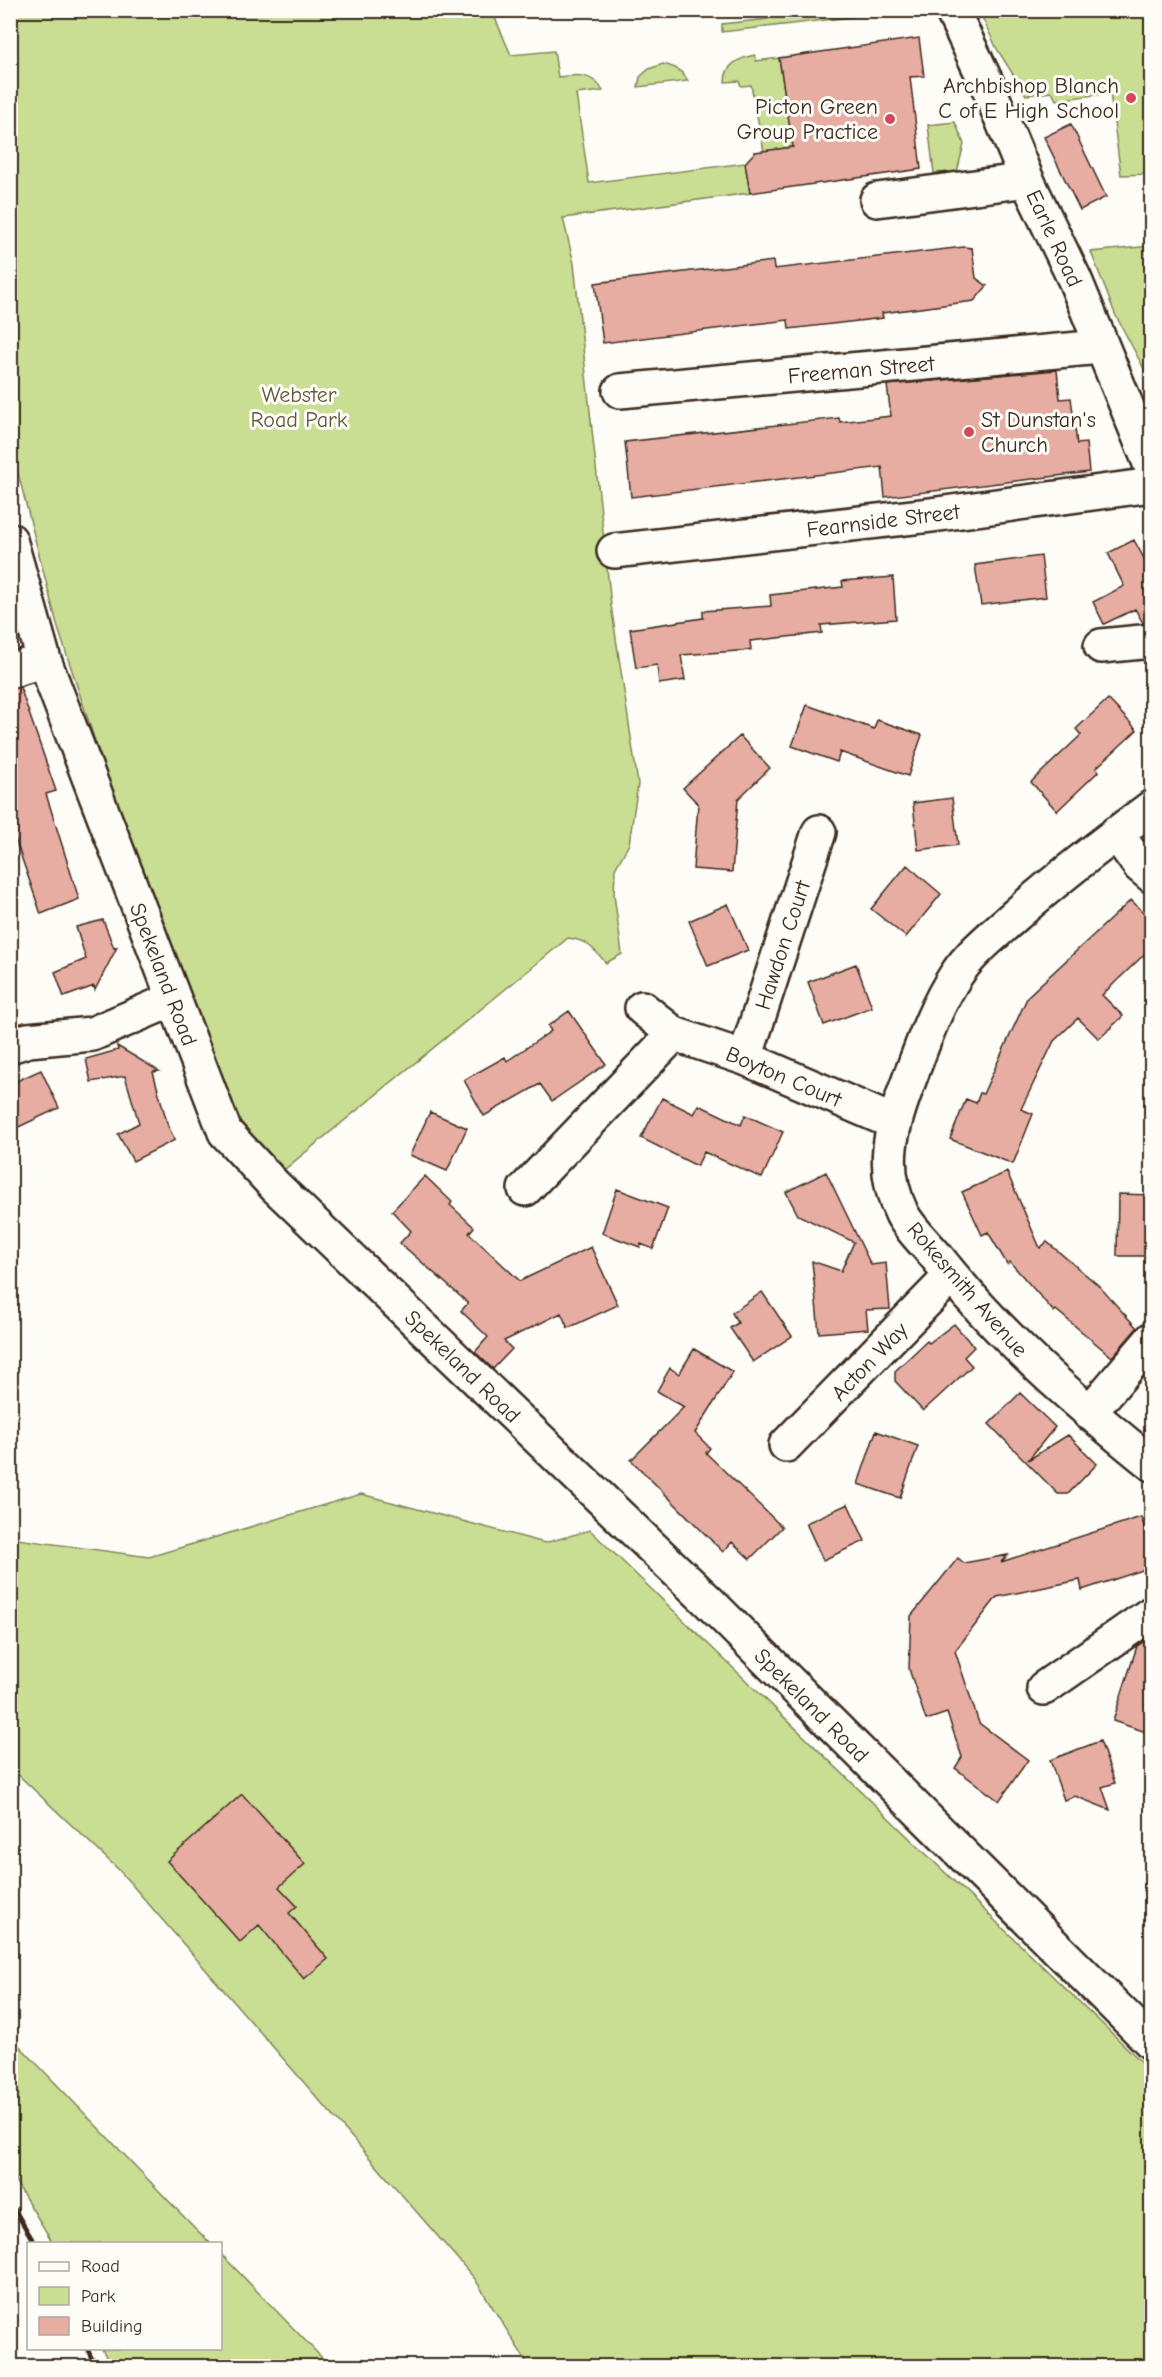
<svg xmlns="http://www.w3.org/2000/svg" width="1162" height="2377" font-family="'Comic Neue',sans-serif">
  <rect width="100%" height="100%" fill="#fdfcf7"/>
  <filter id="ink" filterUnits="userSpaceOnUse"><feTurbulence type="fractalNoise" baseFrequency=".0167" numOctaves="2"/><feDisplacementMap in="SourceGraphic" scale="12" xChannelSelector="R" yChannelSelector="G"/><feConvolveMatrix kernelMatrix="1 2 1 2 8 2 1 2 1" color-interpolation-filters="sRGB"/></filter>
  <g filter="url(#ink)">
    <path fill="#c9de93" stroke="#828458" stroke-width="1.5" d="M 10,11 L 492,11 L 511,55 L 554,51 L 558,77 C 577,74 593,73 603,91 L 576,94 L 589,183 L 745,163 L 750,193 L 563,218 L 574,264 L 611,605 L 638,784 L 629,844 L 615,869 L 614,894 L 622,954 L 606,963 C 594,949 587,940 568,938 L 285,1169 L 235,1120 L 101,759 L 58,628 L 11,446 Z
      M 767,11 L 767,10 L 904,11 L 722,32 L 722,24 L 768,19 Z
      M 979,11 L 1151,11 L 1151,187 L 1149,174 L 1121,175 L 1110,93 L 1056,100 L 1052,92 L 1026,95 L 997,49 Z
      M 755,55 L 756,61 L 779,58 L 793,147 L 764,151 L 751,85 L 741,86 L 739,81 L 725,82 C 725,64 740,58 755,55 Z
      M 663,64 C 675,67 682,70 688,81 L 638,87 L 640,77 L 649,69 Z
      M 955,122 L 964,144 L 957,172 L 934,173 L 928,125 Z
      M 1151,246 L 1152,246 L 1151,382 L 1115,314 L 1091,252 Z
      M 361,1494 L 545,1543 L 590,1530 L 1151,2071 L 1151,2366 L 529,2366 L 475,2279 L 119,1870 L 11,1768 L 10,1538 L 149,1557 Z
      M 11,2037 L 188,2221 L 210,2243 L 53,2243 L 11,2174 Z
      M 221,2254 L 330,2366 L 111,2366 L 102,2349 L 220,2348 Z"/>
    <path fill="#e7ada3" stroke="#3b2a1e" stroke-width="1.5" d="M 919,38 L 924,76 L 910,77 L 921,169 L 750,193 L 745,163 L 755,152 L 793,147 L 779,58 Z
      M 1071,124 L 1106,197 L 1080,210 L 1044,137 Z
      M 964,247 L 972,248 L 976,278 L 987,286 L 974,301 L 882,313 L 883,318 L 789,329 L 788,320 L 603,343 L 595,283 L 773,261 L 774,269 Z
      M 1057,370 L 1060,399 L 1071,398 L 1077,444 L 1086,443 L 1089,472 L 885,497 L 882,467 L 631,497 L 625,442 L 839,418 L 840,422 L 891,416 L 887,385 Z
      M 1134,540 L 1152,573 L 1152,622 L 1143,623 L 1135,609 L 1104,624 L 1093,602 L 1124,586 L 1108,553 Z
      M 1041,556 L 1046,597 L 981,605 L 975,565 Z
      M 893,577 L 896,619 L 821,625 L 822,633 L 750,641 L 751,650 L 681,655 L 685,680 L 659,684 L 657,665 L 636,668 L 630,629 L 703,618 L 703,611 L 771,606 L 770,595 L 843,587 L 842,581 Z
      M 20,687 L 56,791 L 46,794 L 79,899 L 41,914 L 10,824 L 10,689 Z
      M 1108,699 L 1137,730 L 1096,768 L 1099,771 L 1057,811 L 1031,782 L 1081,735 L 1076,729 Z
      M 807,705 L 874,729 L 877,720 L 922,735 L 908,776 L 840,752 L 837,762 L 792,746 Z
      M 740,736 L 770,768 L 738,799 L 732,872 L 693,869 L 698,804 L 683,788 Z
      M 952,798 L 958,845 L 918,850 L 913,803 Z
      M 907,865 L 941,894 L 906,937 L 871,909 Z
      M 1131,900 L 1152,921 L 1152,947 L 1102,995 L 1123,1016 L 1099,1039 L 1078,1018 L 1054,1041 L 1021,1109 L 1033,1114 L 1013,1164 L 950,1139 L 966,1099 L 976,1103 L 980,1093 L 983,1094 L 1028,996 Z
      M 728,904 L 748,950 L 708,966 L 689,921 Z
      M 103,920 L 114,948 L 117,947 L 95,990 L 94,986 L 64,997 L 55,972 L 86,959 L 76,927 Z
      M 856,964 L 872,1007 L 824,1025 L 808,982 Z
      M 569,1011 L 606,1064 L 552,1101 L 540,1084 L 484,1116 L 464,1080 L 505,1057 L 507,1061 L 551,1031 L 548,1026 Z
      M 117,1046 L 159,1071 L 153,1072 L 168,1126 L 175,1140 L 133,1161 L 118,1134 L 139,1123 L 125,1076 L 91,1082 L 86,1059 L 118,1050 Z
      M 41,1070 L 59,1108 L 10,1131 L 10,1084 Z
      M 662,1098 L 694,1114 L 699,1105 L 741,1125 L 745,1115 L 783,1132 L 762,1178 L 704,1152 L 697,1166 L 641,1138 Z
      M 430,1112 L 467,1128 L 447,1171 L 410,1155 Z
      M 826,1172 L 871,1265 L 886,1263 L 890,1309 L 866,1310 L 868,1329 L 819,1333 L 812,1261 L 841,1271 L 854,1242 L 798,1215 L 786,1192 Z
      M 1007,1172 L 1040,1248 L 1047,1242 L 1098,1285 L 1137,1328 L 1112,1357 L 1056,1310 L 1054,1312 L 1010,1262 L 1007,1264 L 988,1232 L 982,1235 L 962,1192 Z
      M 425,1176 L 452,1202 L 450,1205 L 474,1227 L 469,1233 L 520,1281 L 591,1247 L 618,1305 L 568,1328 L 561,1313 L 504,1341 L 512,1349 L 493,1369 L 475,1352 L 488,1337 L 461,1311 L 468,1303 L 400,1243 L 411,1231 L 392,1211 Z
      M 617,1189 L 668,1208 L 653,1249 L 641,1244 L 640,1247 L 602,1233 Z
      M 1118,1194 L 1152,1195 L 1152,1256 L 1117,1256 Z
      M 762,1292 L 792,1336 L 753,1362 L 730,1328 L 738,1323 L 732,1313 Z
      M 954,1324 L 974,1347 L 964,1357 L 972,1366 L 923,1411 L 895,1381 L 895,1371 L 927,1341 L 929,1343 Z
      M 694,1349 L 733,1372 L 695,1433 L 710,1448 L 706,1453 L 782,1527 L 750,1559 L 732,1542 L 723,1552 L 631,1460 L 684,1407 L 657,1391 L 670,1368 L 679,1374 Z
      M 1020,1393 L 1055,1427 L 1028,1460 L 1068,1435 L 1097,1464 L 1068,1494 L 1058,1494 L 989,1424 Z
      M 876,1431 L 918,1446 L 900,1498 L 858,1484 Z
      M 848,1504 L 865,1541 L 823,1560 L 806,1523 Z
      M 1141,1517 L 1152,1550 L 1152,1567 L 1082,1590 L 1080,1580 L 997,1597 L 955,1651 L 979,1723 L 1028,1760 L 999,1801 L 955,1768 L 962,1757 L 947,1713 L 926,1720 L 909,1669 L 911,1616 L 958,1558 L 964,1563 L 1008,1555 L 1001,1562 Z
      M 1152,1636 L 1152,1734 L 1113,1721 L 1137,1646 Z
      M 1100,1741 L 1115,1783 L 1102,1787 L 1110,1810 L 1075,1796 L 1064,1800 L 1050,1760 Z
      M 242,1794 L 305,1864 L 279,1887 L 297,1906 L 289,1913 L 328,1959 L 304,1979 L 259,1925 L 240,1942 L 167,1861 Z"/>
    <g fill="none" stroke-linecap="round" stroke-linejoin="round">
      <g stroke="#3b2a1e" stroke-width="38">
        <path id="street" d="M 952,10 L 988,86 L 1027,180 L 1075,280 L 1152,468
          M 877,200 L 1027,180
          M 620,391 L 1101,347
          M 10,540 L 44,660 L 225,1132 L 275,1186 L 709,1602 L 1152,2043
          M 614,551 L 931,515 L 1152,485
          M 1101,646 L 1152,641
          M 10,671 L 44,660
          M 1152,807 C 1103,843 1055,880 1010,920 C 991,937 970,954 956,975 C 934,1009 922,1046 908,1083 C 891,1128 879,1167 902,1214 C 910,1229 925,1243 936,1256 C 998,1335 1074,1401 1152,1464
          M 1116,833 L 1140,866 L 1152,876
          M 642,1008 L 674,1034 L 745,1058 L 893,1122
          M 10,1046 L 28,1040 L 92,1034 L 174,999
          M 745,1058 L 819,832
          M 525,1189 L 674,1034
          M 1089,1413 L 1152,1339
          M 786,1445 L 951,1276
          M 1044,1688 L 1152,1613"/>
      </g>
      <use href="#street" stroke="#fdfcf7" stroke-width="33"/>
      <path stroke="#3b2a1e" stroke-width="4.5" d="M 10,2202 L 35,2244
        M 87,2348 L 95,2366"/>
    </g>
  </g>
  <g fill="#d1495b" stroke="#fdfcf7" stroke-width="2">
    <circle cx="1131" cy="98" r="6"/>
    <circle cx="890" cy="119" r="6"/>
    <circle cx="969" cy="432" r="6"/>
  </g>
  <g text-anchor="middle" stroke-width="6" stroke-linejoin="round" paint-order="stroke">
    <g font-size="22" fill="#3b2a1e" stroke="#fdfcf7" text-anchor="end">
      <text x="1119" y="93">Archbishop Blanch<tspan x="1119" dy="25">C of E High School</tspan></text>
      <text x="878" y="114">Picton Green<tspan x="878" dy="25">Group Practice</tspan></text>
      <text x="981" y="427" text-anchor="start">St Dunstan's<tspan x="981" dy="25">Church</tspan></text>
    </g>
    <g font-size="22" fill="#3b2a1e" stroke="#fdfcf7">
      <text transform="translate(1055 238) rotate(65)" y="8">Earle Road</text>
      <text transform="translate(861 369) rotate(-5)" y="8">Freeman Street</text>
      <text transform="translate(883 520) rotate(-7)" y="8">Fearnside Street</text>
      <text transform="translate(782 945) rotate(-72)" y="8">Hawdon Court</text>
      <text transform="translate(164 974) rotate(69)" y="8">Spekeland Road</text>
      <text transform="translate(784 1076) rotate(23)" y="8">Boyton Court</text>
      <text transform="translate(968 1289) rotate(49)" y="8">Rokesmith Avenue</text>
      <text transform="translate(869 1361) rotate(-46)" y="8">Acton Way</text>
      <text transform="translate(463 1366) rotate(44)" y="8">Spekeland Road</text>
      <text transform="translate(812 1705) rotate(45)" y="8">Spekeland Road</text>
    </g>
    <g font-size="22" fill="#5e573b" stroke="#fdfcf7">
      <text x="299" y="402">Webster<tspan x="299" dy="25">Road Park</tspan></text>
    </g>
  </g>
  <rect width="1162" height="2377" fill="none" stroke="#fdfcf7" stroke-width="36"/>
  <rect x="18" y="18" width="1126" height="2341" fill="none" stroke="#3b2a1e" stroke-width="2" filter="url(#ink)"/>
  <rect x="27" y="2242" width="195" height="108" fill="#fdfcf7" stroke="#afa8a0" stroke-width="1.5"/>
  <rect x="39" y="2262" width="30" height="9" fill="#fdfcf7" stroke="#afa8a0" stroke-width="1.5"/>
  <text x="81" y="2272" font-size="18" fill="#3b2a1e">Road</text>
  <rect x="39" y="2287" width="30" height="18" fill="#c9de93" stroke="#afa8a0" stroke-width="1.5"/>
  <text x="81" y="2302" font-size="18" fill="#3b2a1e">Park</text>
  <rect x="39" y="2317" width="30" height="18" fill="#e7ada3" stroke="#afa8a0" stroke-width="1.5"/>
  <text x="81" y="2332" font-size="18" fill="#3b2a1e">Building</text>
</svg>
